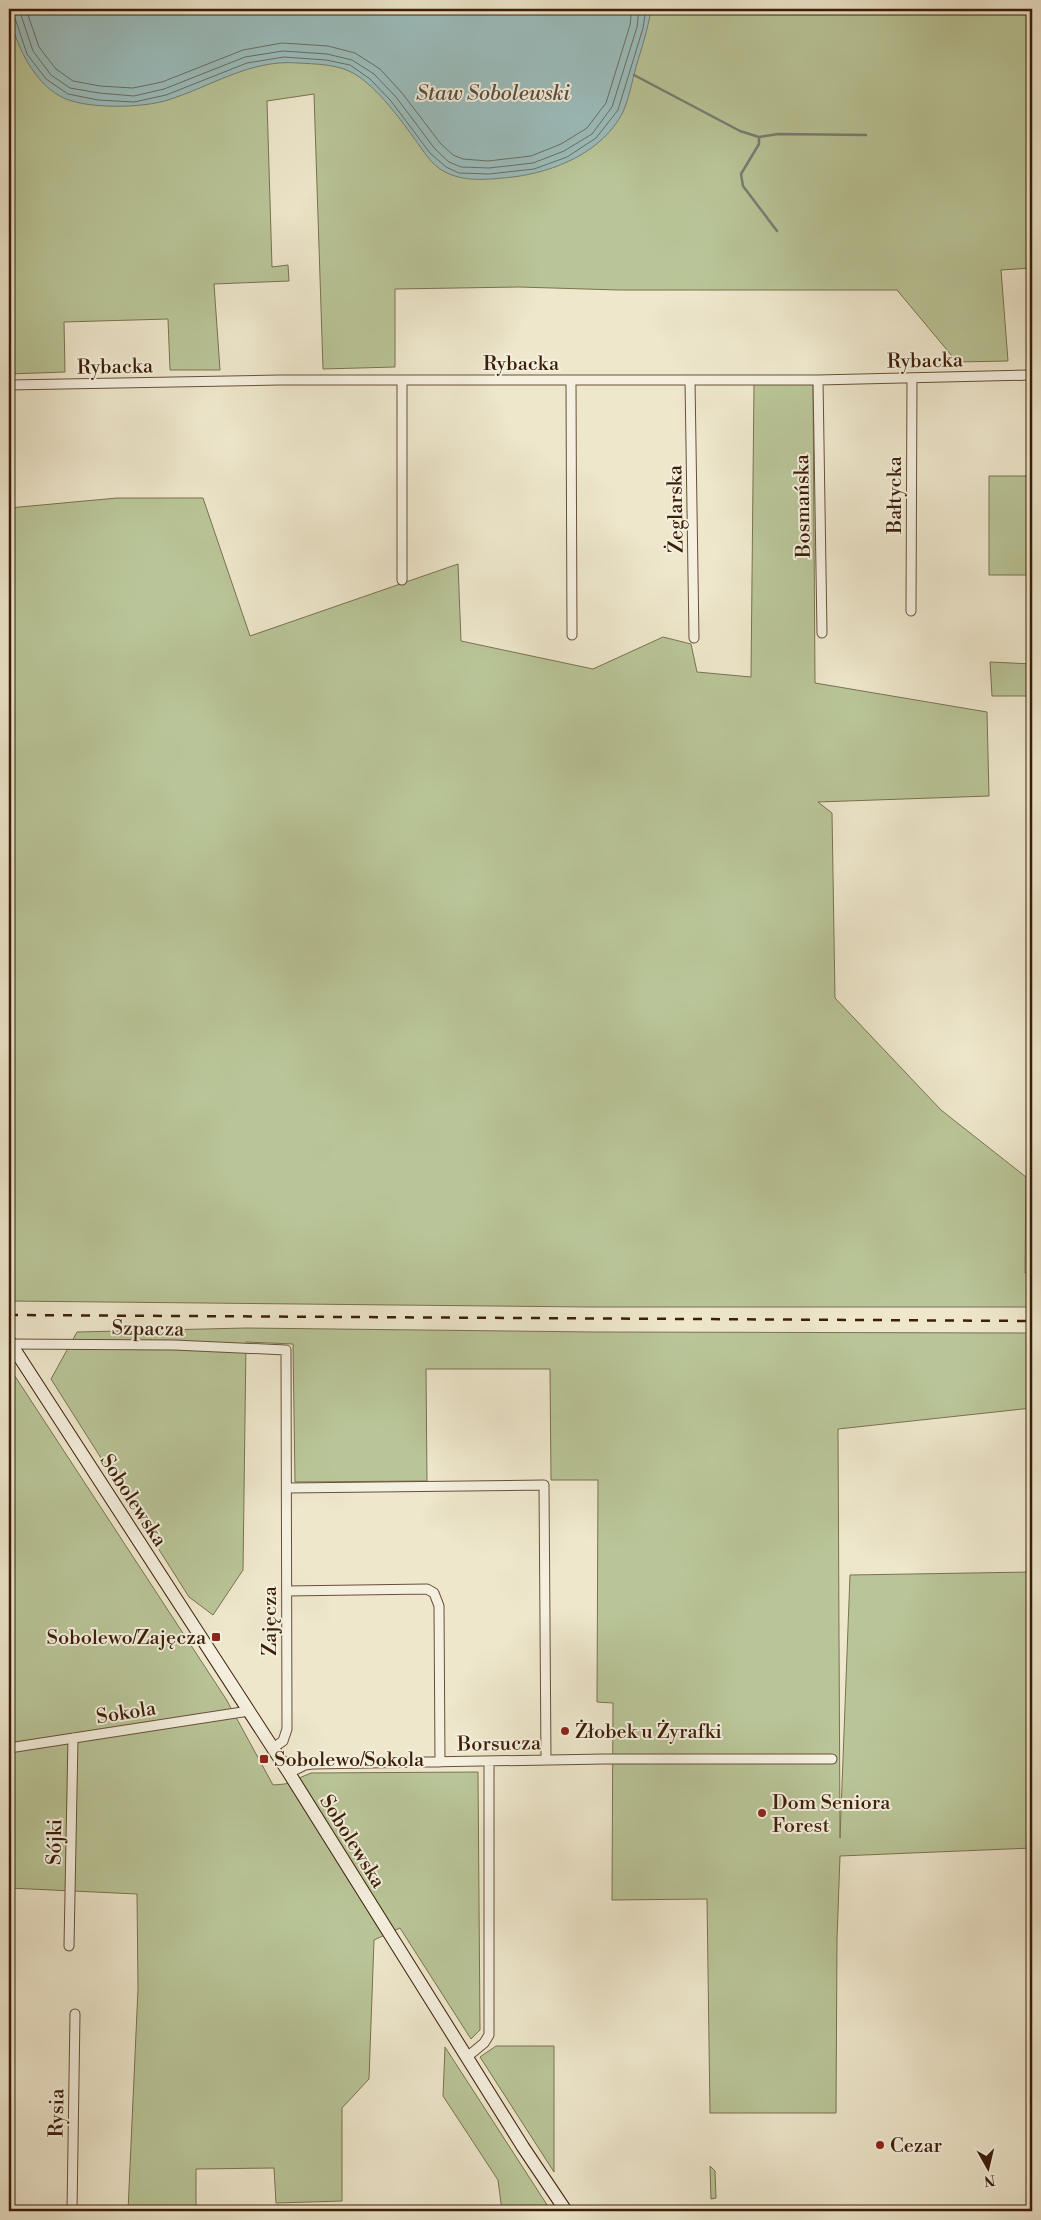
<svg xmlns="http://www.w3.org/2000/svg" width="1041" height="2220" font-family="'Libre Bodoni',serif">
  <rect width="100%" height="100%" fill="#eee7cc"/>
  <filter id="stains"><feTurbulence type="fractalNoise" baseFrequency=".004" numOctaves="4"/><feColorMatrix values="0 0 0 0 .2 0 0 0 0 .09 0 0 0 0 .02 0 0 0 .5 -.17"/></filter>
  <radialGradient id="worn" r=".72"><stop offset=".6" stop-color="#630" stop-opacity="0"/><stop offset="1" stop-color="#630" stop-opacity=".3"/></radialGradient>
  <path fill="#b9c598" stroke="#7a7250" d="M 9,9 L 1032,9 L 1032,268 L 1001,270 L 1008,361 L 957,362 L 897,290 L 619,290 L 519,287 L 395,289 L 395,367 L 323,369 L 314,94 L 267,101 L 272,267 L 288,265 L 289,281 L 214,284 L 220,370 L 170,370 L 168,319 L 64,322 L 65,372 L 9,374 Z
    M 813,383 L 815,683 L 987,712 L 989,796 L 818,802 L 832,813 L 835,998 L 941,1110 L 1026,1177 L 1025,1273 L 1032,1273 L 1032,1307 L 589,1307 L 9,1301 L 9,508 L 117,498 L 203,498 L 250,636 L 458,564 L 461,641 L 593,669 L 663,637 L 691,644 L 697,672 L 751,677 L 754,384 Z
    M 989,476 L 1032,476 L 1032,575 L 989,575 Z
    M 990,662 L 1032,664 L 1032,696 L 992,696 Z
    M 246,1328 L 595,1332 L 1032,1333 L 1032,1408 L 838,1429 L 840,1838 L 850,1575 L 1032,1572 L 1032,1848 L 840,1856 L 837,1939 L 836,2113 L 710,2113 L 707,1899 L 612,1900 L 613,1703 L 597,1702 L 598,1480 L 551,1480 L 550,1369 L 426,1369 L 427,1481 L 295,1482 L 293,1344 L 246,1342 L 243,1570 L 213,1615 L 189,1597 L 51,1379 L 77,1332 Z
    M 9,1367 L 226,1699 L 273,1785 L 285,1784 L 311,1773 L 478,1772 L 480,2030 L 471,2039 L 400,1928 L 374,1940 L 369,2079 L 342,2108 L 342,2201 L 276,2203 L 274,2168 L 196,2169 L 196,2211 L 128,2211 L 138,1989 L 137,1894 L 9,1888 Z
    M 496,2046 L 554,2046 L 554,2172 L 480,2057 Z
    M 445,2047 L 551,2211 L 502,2211 L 498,2180 L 443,2096 Z
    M 710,2166 L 715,2171 L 716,2198 L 711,2199 Z"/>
  <path fill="#9bbebe" stroke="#757e75" d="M 9,9 L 651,9 C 648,29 642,47 636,67 C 632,81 629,99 623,112 C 603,152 554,172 513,177 C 491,179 466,183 445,172 C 431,165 423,150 414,138 C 398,116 373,82 349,71 C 334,64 314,64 298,63 C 251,59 212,86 168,100 C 143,108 91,109 66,99 C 34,86 13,41 9,9 Z"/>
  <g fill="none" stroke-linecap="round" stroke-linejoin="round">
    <path stroke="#6c6e62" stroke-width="1" d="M 9,9 L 15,10 L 21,15 L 33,51 L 51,75 L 70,88 L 99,93 L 134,96 L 164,89 L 245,57 L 283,51 L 327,54 L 352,60 L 374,74 L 396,97 L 435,149 L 449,162 L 461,167 L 489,168 L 533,163 L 564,151 L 592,134 L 612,107 L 637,27 L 639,9
      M 26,9 L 39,47 L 56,69 L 73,81 L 100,86 L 133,88 L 162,82 L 243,50 L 282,43 L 328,46 L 355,53 L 380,69 L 402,93 L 441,144 L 453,155 L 463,159 L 488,161 L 531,156 L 561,144 L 587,128 L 606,103 L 630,25 L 632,9
      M 9,15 L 15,18 L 27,54 L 46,79 L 68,94 L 98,100 L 134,102 L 166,95 L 247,63 L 284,57 L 326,60 L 350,65 L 370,79 L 391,101 L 430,153 L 446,167 L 459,173 L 489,174 L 534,169 L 567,157 L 596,138 L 618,110 L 643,28 L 646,9"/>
    <path stroke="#757e75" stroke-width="2.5" d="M 634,75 L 740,131 L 759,137 L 778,134 L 866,135
      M 759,137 L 759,144 L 741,174 L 743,186 L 777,231"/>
    <g stroke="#685038" stroke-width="11">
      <path id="street" d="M 402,380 L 402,580
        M 690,380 L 694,638
        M 818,380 L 822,633
        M 571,381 L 572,635
        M 9,385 L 279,380 L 818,380 L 1032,375
        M 911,611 L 912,378
        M 9,1344 L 174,1345 L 286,1350 L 287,1729 L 283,1741 L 273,1748
        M 288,1488 L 544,1485 L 546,1760
        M 287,1591 L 427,1589 L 434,1593 L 439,1606 L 440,1762
        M 9,1748 L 249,1711
        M 289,1773 L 305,1765 L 313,1764 L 604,1759 L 832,1759
        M 69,1946 L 73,1738
        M 467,2057 L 484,2043 L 489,2035 L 489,1761
        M 72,2211 L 75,2014"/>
    </g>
    <g stroke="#3c1e07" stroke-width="14">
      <path id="secondary" d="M 9,1341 L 289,1773 L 523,2147 L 566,2211"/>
    </g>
    <use href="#street" stroke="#f4efde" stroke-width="9"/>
    <use href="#secondary" stroke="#f4efde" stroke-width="12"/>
    <path stroke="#3c1e07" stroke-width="2.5" stroke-dasharray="9 9" stroke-linecap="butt" d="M 9,1315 L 1032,1321"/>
  </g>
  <g fill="#8f2418" stroke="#f4efde" stroke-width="2">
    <rect x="211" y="1632" width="10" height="10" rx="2.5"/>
    <circle cx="565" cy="1731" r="5"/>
    <rect x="259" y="1754" width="10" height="10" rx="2.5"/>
    <circle cx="762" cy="1813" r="5"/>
    <circle cx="880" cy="2145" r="5"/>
  </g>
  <g text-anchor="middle" stroke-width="4" stroke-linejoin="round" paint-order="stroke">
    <g font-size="20" fill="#3c1e07" stroke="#f4efde">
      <text transform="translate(925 360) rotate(-1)" y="7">Rybacka</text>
      <text x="521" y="370">Rybacka</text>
      <text transform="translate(115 366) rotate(-1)" y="7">Rybacka</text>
      <text transform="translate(894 495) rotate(-90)" y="7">Bałtycka</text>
      <text transform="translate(802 506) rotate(-91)" y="7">Bosmańska</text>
      <text transform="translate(675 509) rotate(-91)" y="7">Żeglarska</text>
      <text transform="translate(148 1328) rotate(1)" y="7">Szpacza</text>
      <text transform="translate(134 1500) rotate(57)" y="7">Sobolewska</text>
      <text transform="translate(269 1621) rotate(-90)" y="7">Zajęcza</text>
      <text transform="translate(126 1712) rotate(-9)" y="7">Sokola</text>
      <text transform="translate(499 1743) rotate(-1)" y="7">Borsucza</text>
      <text transform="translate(353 1841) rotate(58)" y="7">Sobolewska</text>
      <text transform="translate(54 1842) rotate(-89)" y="7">Sójki</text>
      <text transform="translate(56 2113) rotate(-89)" y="7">Rysia</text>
    </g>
    <g font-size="20" fill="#3c1e07" stroke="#f4efde" text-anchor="start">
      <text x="206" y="1644" text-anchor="end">Sobolewo/Zajęcza</text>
      <text x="575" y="1738">Żłobek u Żyrafki</text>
      <text x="274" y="1766">Sobolewo/Sokola</text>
      <text x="772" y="1809">Dom Seniora<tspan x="772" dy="23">Forest</tspan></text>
      <text x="890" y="2152">Cezar</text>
    </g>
    <g font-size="21" font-style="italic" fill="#584e3e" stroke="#f4efde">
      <text x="493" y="100">Staw Sobolewski</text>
    </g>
  </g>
  <rect width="1041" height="2220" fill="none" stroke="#eee7cc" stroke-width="30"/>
  <rect x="10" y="10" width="1021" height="2200" fill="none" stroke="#3c1e07" stroke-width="2.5"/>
  <rect x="15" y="15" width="1011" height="2190" fill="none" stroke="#3c1e07"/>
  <g transform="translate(988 2168) rotate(172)" stroke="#f4efde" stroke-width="4" paint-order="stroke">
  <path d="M0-4L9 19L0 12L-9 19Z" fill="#3c1e07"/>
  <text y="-8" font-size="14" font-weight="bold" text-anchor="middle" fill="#3c1e07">N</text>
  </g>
  <rect width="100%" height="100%" filter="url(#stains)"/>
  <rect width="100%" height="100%" fill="url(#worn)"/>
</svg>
